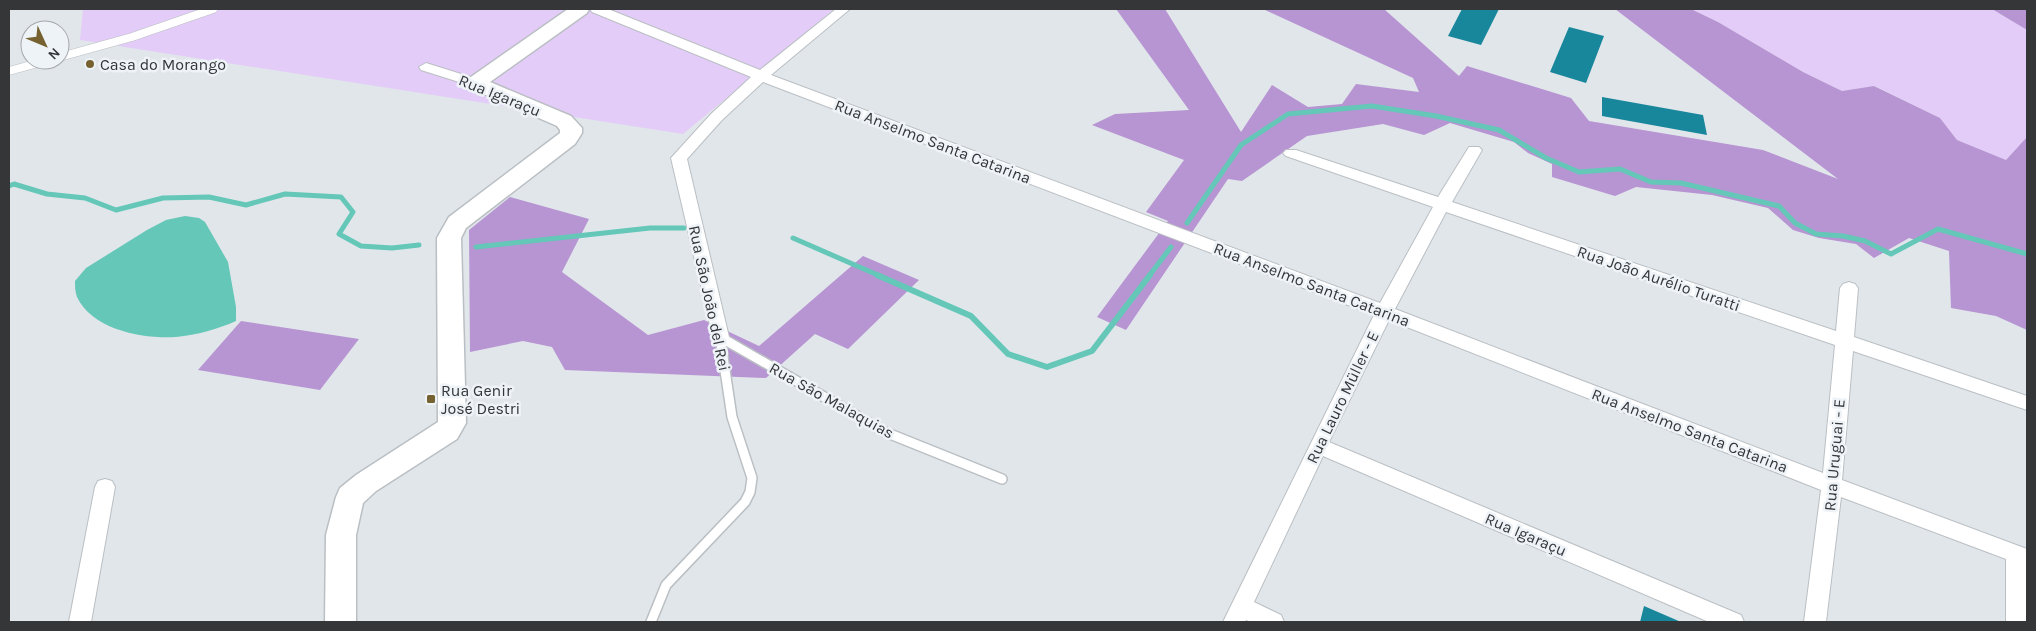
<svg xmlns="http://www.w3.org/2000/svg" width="2036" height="631" font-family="Karla,sans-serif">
  <rect width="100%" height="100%" fill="#e1e6eb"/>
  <path fill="#e4ccf8" d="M 83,9 L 834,9 L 683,134 L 80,40 Z
    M 1691,9 L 1992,9 L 2027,30 L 2027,137 L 2006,160 L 1957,140 L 1940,118 L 1875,86 L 1842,91 L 1803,72 L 1718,22 Z"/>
  <path fill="#b794d2" d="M 1116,9 L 1165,9 L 1241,132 L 1272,85 L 1308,107 L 1342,104 L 1356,84 L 1419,92 L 1413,78 L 1263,9 L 1384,9 L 1459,76 L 1467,66 L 1571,98 L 1589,121 L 1763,150 L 1838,179 L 1615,9 L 1691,9 L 1718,22 L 1803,72 L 1842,91 L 1874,86 L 1940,118 L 1957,140 L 2006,160 L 2027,137 L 2027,330 L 1996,316 L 1951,308 L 1949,251 L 1909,238 L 1874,258 L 1856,244 L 1819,238 L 1793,230 L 1768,208 L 1712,195 L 1636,187 L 1615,196 L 1552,177 L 1552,164 L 1528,153 L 1514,142 L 1450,123 L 1424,135 L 1383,124 L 1307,136 L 1242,181 L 1228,179 L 1126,330 L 1097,317 L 1168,221 L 1146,212 L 1184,160 L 1092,125 L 1115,114 L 1189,110 Z
    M 1992,9 L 2027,9 L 2027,30 Z
    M 510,197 L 589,219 L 562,272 L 648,335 L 704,320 L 759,346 L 863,256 L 919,280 L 848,349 L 815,334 L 766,378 L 565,370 L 552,347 L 523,341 L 470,352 L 469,230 Z
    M 241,321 L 359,339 L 320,390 L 198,370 Z"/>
  <path fill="#64c7b8" d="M 185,216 L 199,218 L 205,222 L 228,262 L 236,307 L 236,321 C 218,329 197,335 176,337 C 142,339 93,330 77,297 C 75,292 75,286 75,281 L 86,268 L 147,230 L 166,220 Z"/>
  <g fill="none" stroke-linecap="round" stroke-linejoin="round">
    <path stroke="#64c7b8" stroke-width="5" d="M 9,186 L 14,184 L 47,194 L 85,198 L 116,210 L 163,198 L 209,197 L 246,205 L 285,194 L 341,197 L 353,212 L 339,234 L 361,246 L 392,248 L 419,245
      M 1187,223 L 1241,145 L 1288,114 L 1372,106 L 1436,116 L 1499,130 L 1546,158 L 1579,172 L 1620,169 L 1651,182 L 1681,183 L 1779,206 L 1795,223 L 1816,234 L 1843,236 L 1865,241 L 1891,254 L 1938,229 L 2027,254
      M 793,238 L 880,276
      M 476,247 L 650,228 L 684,228
      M 1149,276 L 1171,247"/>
    <path stroke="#64c7b8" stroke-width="6" d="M 877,275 L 971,316 L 1008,354 L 1047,367 L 1092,351 L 1150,275"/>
  </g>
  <path fill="#18869b" d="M 1462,9 L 1499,9 L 1481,45 L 1448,36 Z
    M 1569,27 L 1604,36 L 1586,83 L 1550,72 Z
    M 1602,97 L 1703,115 L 1707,135 L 1602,116 Z
    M 1644,606 L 1681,622 L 1640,622 Z"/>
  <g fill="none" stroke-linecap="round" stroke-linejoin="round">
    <g stroke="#babfc3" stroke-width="9">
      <path id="lane-far1" d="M 60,57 L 132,37 L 213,9
        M 9,71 L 49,60"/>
    </g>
    <g stroke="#babfc3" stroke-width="12">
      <path id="lane" d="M 720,337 L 885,432 L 1002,479
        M 651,622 L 666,585 L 745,502 L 750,492 L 752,478 L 732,417 L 720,337"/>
    </g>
    <g stroke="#babfc3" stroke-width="2">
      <path id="street" d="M 590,9 L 608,9 L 760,70 L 836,9 L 850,9 L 771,75 L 1380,303 L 1433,207 L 1286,156 L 1283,153 L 1286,150 L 1296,150 L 1438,197 L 1469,147 L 1479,147 L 1482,150 L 1452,202 L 1836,331 L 1840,288 L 1843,284 L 1849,282 L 1855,284 L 1858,288 L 1854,337 L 2027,396 L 2027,410 L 1853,351 L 1842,480 L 2027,549 L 2027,622 L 2006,622 L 2006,559 L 1841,497 L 1826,622 L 1804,622 L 1821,490 L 1389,320 L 1329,442 L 1741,615 L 1744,622 L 1709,622 L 1323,456 L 1254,602 L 1281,615 L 1284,622 L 1251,622 L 1246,620 L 1245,622 L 1223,622 L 1374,315 L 763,82 L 722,120 L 687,159 L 729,337 L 726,342 L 720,344 L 714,342 L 671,158 L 711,114 L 751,77 L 592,12 ZM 1446,212 L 1835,345 L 1823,473 L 1395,309 Z
        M 426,63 L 480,80 L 482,83 L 480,86 L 475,87 L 421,70 L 419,67 Z
        M 105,479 L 112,481 L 115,487 L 91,622 L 69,622 L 95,487 L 98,481 Z"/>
    </g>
    <g stroke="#babfc3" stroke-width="3">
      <path id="secondary" d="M 568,9 L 589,9 L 587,13 L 490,82 L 571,116 L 582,128 L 582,133 L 575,144 L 466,228 L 461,238 L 466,423 L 457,439 L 376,491 L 363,503 L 356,535 L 356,622 L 325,622 L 326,535 L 336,497 L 340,488 L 356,475 L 438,422 L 437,238 L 449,217 L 560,133 L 560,130 L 557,126 L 468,87 L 465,83 L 468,79 Z"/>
    </g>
    <use href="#lane-far1" stroke="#fff" stroke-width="8"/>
    <use href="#lane" stroke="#fff" stroke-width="9"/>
    <use href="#street" fill="#fff" fill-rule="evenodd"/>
    <use href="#secondary" fill="#fff" fill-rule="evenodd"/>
  </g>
  <g fill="#756230" stroke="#eef3f8" stroke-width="2">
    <circle cx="90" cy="64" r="5"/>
    <rect x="426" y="394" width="10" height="10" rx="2.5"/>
  </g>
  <g text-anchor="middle" stroke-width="5" stroke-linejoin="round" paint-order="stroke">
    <g font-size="16" fill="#343638" stroke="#eef3f8" text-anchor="start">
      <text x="100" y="70">Casa do Morango</text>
      <text x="441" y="396">Rua Genir<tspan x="441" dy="18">José Destri</tspan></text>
    </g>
    <g font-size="16" fill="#343638" stroke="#eef3f8">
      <text transform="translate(500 95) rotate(22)" y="6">Rua Igaraçu</text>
      <text transform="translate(933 141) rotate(21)" y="6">Rua Anselmo Santa Catarina</text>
      <text transform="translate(1659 278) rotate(19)" y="6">Rua João Aurélio Turatti</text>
      <text transform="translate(1312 284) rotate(21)" y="6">Rua Anselmo Santa Catarina</text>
      <text transform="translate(710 298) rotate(78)" y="6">Rua São João del Rei</text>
      <text transform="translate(1342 397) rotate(-64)" y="6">Rua Lauro Müller - E</text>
      <text transform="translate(832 400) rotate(29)" y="6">Rua São Malaquias</text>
      <text transform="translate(1690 430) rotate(21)" y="6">Rua Anselmo Santa Catarina</text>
      <text transform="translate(1834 455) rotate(-85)" y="6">Rua Uruguai - E</text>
      <text transform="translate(1526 534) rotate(23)" y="6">Rua Igaraçu</text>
    </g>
  </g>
  <rect width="2036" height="631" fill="none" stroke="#343638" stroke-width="20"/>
  <g transform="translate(45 45) rotate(134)"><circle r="24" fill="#eef3f8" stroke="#a4a7ab"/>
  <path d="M0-4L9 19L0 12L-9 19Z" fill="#756230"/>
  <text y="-8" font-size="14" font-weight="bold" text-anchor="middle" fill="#343638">N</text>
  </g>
</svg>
